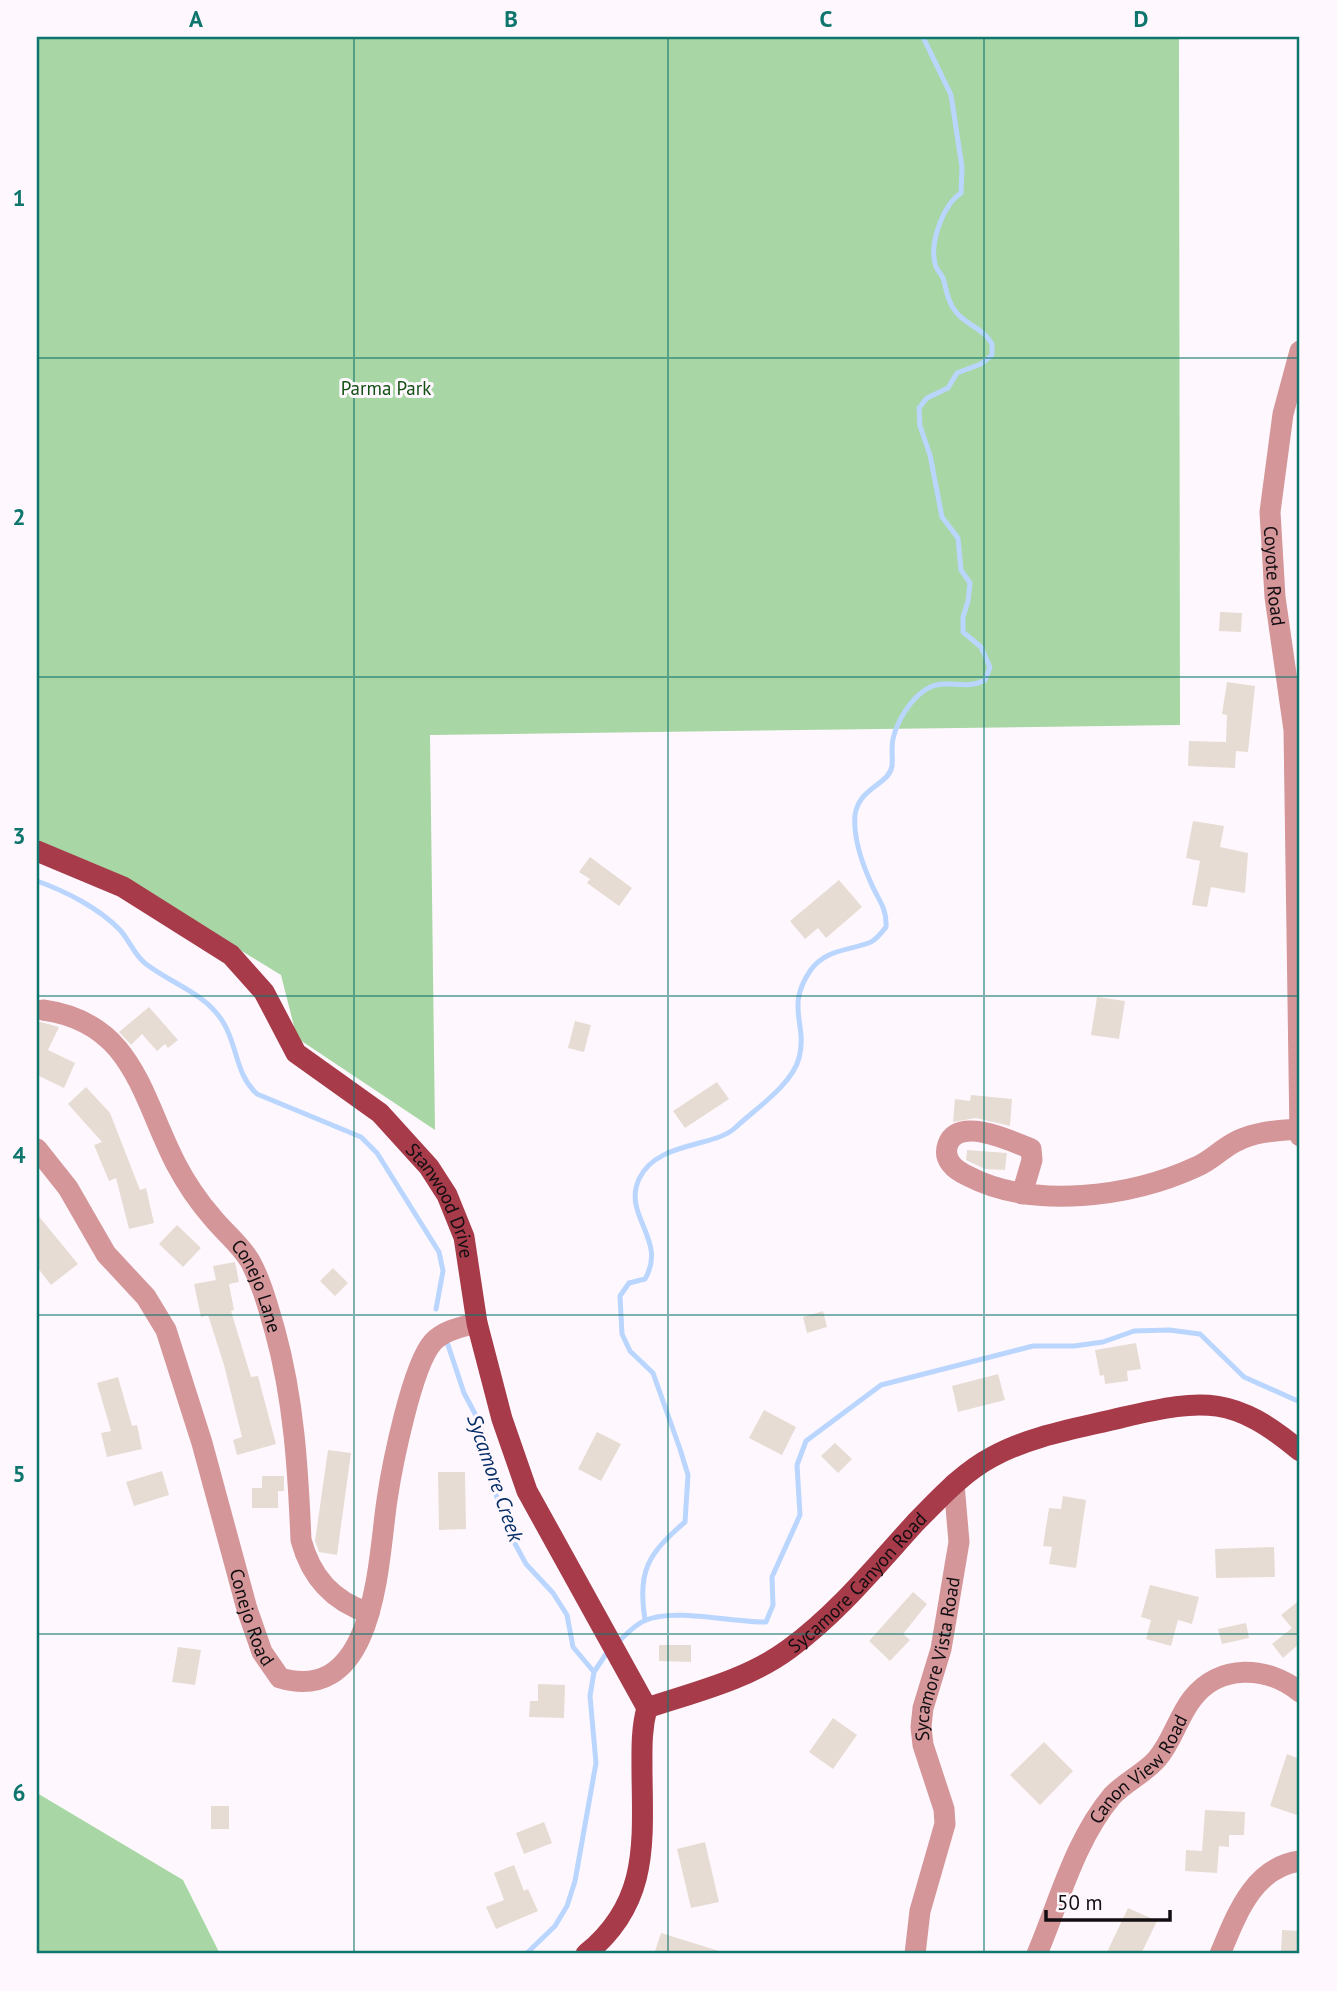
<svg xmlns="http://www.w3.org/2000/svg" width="1337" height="1991" font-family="'PT Sans',sans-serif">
  <rect width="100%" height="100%" fill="#fef8fe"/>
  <path fill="#a8d6a4" d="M 37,37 L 1179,37 L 1180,725 L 430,735 L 435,1130 L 297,1038 L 281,975 L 155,898 L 37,849 Z
    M 37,1793 L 183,1880 L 220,1954 L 37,1954 Z"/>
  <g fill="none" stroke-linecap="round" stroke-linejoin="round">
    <path stroke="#bad5fe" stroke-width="5" d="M 37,881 C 65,891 99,908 120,930 C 130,941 134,955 146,964 C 172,984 205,993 223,1022 C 238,1046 235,1074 257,1094 L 361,1137 L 377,1153 L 439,1252 L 443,1271 L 436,1309
      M 447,1342 L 464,1393 L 481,1425 L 488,1469 L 507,1529 L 526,1564 L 553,1593 L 567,1615 L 573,1647 L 594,1672 L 590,1696 L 596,1763 L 575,1881 L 567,1906 L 555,1926 L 526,1954
      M 645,1620 C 637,1571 648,1554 685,1522 L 688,1475 L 680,1449 L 653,1373 L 630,1351 L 622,1334 L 620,1296 L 629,1283 L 645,1279 C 668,1240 622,1216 639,1179 C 657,1141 713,1148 735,1128 C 755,1109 792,1085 799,1058 C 808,1024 785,1008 810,971 C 825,949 849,951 871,942 C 877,939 882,932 886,927 C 887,907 878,900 871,883 C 862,863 853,838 855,815 C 859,787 889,785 892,766 C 893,757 891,747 893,739 C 897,721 910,700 925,690 C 945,676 964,692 985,680 L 990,667 L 981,647 L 963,632 L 963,617 L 968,601 L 970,583 L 961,570 L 958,538 L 942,517 L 930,455 L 920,426 L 919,408 L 927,398 L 948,388 L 957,373 L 981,364 L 992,355 L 992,344 C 983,328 966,325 956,312 C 948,302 947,293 944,281 C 943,276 939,273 936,267 C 928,245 943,205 961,193 L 962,167 L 951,95 L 923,37
      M 618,1642 C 626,1635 634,1625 644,1621 C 672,1607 735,1623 766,1622 L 773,1605 L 772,1577 L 800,1515 L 797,1465 L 806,1441 L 881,1385 L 1033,1346 L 1074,1346 L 1103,1342 L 1134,1331 L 1169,1330 L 1200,1334 L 1244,1377 L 1300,1402
      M 594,1672 L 608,1651"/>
  </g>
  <path fill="#e7dcd3" d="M 1220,612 L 1242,613 L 1241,632 L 1219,631 Z
    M 1227,682 L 1255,686 L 1248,752 L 1236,751 L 1235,768 L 1188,766 L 1189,741 L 1226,742 L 1227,715 L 1222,714 Z
    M 1193,821 L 1224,826 L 1220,847 L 1248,853 L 1245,893 L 1211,887 L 1207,907 L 1192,905 L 1200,861 L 1186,858 Z
    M 590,857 L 632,888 L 619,906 L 587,883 L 590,879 L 579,872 Z
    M 839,880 L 862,907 L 826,938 L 818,928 L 805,939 L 790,921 Z
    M 1097,997 L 1125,1001 L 1119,1039 L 1091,1035 Z
    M 149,1007 L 178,1040 L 168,1048 L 165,1044 L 157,1051 L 142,1034 L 131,1045 L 119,1032 Z
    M 37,1021 L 59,1027 L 48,1050 L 75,1063 L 64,1088 L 37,1075 Z
    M 575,1021 L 591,1025 L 584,1052 L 568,1048 Z
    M 717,1082 L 729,1099 L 685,1128 L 673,1111 Z
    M 86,1087 L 110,1113 L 140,1190 L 146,1188 L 154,1223 L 129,1229 L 116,1178 L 109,1181 L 94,1145 L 102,1142 L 68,1104 Z
    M 971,1095 L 1012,1099 L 1010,1126 L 976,1118 L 953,1122 L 955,1099 L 970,1101 Z
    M 967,1150 L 1007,1153 L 1005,1170 L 985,1169 L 970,1162 L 966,1160 Z
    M 37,1214 L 78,1264 L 51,1285 L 37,1267 Z
    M 177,1225 L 201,1248 L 183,1267 L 159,1244 Z
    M 235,1262 L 239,1282 L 229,1284 L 234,1310 L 231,1311 L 251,1377 L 258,1376 L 276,1444 L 237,1455 L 233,1440 L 242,1437 L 224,1365 L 208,1315 L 201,1317 L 194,1284 L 216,1280 L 213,1266 Z
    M 333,1268 L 348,1283 L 335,1296 L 320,1281 Z
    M 823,1311 L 827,1327 L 807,1333 L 803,1317 Z
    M 1136,1343 L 1141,1369 L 1127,1371 L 1128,1381 L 1105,1384 L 1104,1375 L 1100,1376 L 1095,1350 Z
    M 998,1374 L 1005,1400 L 958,1412 L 952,1386 Z
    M 118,1377 L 132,1426 L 137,1425 L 142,1449 L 107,1457 L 101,1433 L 111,1431 L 97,1383 Z
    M 764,1410 L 796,1427 L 782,1455 L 749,1438 Z
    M 597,1432 L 621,1444 L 601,1481 L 578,1469 Z
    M 835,1443 L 852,1459 L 838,1473 L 821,1456 Z
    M 328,1450 L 351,1453 L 337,1555 L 319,1552 L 315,1541 Z
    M 162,1471 L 169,1495 L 134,1506 L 126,1482 Z
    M 438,1472 L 465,1472 L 466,1529 L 439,1530 Z
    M 262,1476 L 284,1476 L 284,1491 L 278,1491 L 278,1508 L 252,1508 L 252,1488 L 262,1488 Z
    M 1063,1496 L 1086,1500 L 1076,1568 L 1049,1564 L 1052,1547 L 1043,1546 L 1049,1508 L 1061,1509 Z
    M 1274,1547 L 1275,1577 L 1216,1578 L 1215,1549 Z
    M 1150,1585 L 1199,1597 L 1192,1624 L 1178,1620 L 1171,1646 L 1146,1639 L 1151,1620 L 1141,1617 Z
    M 913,1592 L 927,1604 L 903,1634 L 910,1640 L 890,1661 L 869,1641 Z
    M 1300,1600 L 1300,1643 L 1283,1658 L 1272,1644 L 1292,1628 L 1281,1615 Z
    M 1246,1623 L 1249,1638 L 1222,1644 L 1218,1629 Z
    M 659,1645 L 691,1645 L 691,1662 L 659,1661 Z
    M 178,1647 L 201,1650 L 195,1685 L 172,1682 Z
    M 538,1684 L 565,1685 L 564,1718 L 529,1717 L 530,1701 L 538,1701 Z
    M 833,1718 L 857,1735 L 833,1769 L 809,1752 Z
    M 1044,1742 L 1073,1771 L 1040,1805 L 1010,1775 Z
    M 1287,1754 L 1300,1759 L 1300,1816 L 1270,1806 Z
    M 211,1806 L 229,1806 L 229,1829 L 211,1829 Z
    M 1205,1810 L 1245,1812 L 1244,1835 L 1229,1835 L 1229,1847 L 1219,1846 L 1217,1873 L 1185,1871 L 1186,1850 L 1202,1851 Z
    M 544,1822 L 552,1843 L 524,1854 L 516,1833 Z
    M 705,1842 L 719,1902 L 691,1908 L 677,1849 Z
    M 514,1865 L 524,1891 L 528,1889 L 538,1911 L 496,1929 L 486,1907 L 504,1900 L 494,1873 Z
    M 1128,1908 L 1157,1921 L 1141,1954 L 1106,1954 Z
    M 1282,1930 L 1300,1931 L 1300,1954 L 1281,1954 Z
    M 661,1933 L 719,1951 L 719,1954 L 654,1954 Z"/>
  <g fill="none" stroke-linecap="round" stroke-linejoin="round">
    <g stroke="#d49699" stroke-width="21">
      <path id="s1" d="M 1300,351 L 1283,414 L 1270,512 L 1275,597 L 1294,730 L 1300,1136"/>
      <path id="s2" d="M 43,1010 C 133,1022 141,1096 176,1164 C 186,1183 198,1201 212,1217 C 224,1232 240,1244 250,1261 C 262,1283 268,1307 275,1331 C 294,1400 298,1469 301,1540 C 311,1577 332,1601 369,1613"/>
      <path id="s3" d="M 37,1149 L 68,1188 L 106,1254 L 146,1297 L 166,1330 L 202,1443 L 247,1609 L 262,1652 L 280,1678 C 377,1706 378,1558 387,1500 C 392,1466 412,1365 433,1342 C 444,1330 462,1327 477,1323"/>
      <path d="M 1022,1194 L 1032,1160 L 1031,1149 C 1012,1141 959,1116 948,1144 C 942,1160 955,1170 968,1176 C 1033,1210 1131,1197 1196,1167 C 1211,1161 1222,1148 1237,1141 C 1257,1131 1277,1131 1299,1129"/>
      <path id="s4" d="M 915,1954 L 920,1911 L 945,1824 L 944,1809 L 923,1745 L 921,1727 L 923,1708 L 941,1649 L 959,1542 L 954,1484"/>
      <path id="s5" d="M 1037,1954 C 1059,1902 1075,1840 1112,1796 C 1125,1782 1145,1773 1157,1759 C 1172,1742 1178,1717 1192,1699 C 1219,1663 1268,1666 1300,1692"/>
      <path d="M 1220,1954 C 1236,1916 1253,1867 1300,1861"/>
    </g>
    <g stroke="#a73b4a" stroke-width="21">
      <path id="s6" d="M 37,851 L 123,887 L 231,955 L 264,992 L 296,1053 L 380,1113 L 429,1167 L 447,1195 L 464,1237 L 477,1323 L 502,1419 L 527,1491 L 647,1708"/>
      <path id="s7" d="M 647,1708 C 695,1692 747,1680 789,1649 C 837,1614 876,1566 916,1522 C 940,1498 962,1473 992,1457 C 1032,1435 1080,1428 1124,1417 C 1205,1398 1234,1396 1300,1451"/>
      <path d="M 586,1954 C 648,1904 643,1846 642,1773 C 642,1750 641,1730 647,1708"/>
    </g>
  </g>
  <path fill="none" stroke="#0f766e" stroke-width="2" stroke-opacity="0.55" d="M 354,37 L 354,1954M 668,37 L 668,1954M 984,37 L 984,1954M 37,358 L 1300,358M 37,677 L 1300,677M 37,996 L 1300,996M 37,1315 L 1300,1315M 37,1634 L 1300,1634"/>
  <g text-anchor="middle" stroke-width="6" stroke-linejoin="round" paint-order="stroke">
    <g font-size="19" fill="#134f13" stroke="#fef8fe">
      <text x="386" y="395">Parma Park</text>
    </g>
    <g font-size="19" fill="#120e12" stroke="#fef8fe">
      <text dy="7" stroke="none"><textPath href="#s1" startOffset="228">Coyote Road</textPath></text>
      <text dy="7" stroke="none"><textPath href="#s6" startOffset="551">Stanwood Drive</textPath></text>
      <text dy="7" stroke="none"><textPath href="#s2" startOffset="364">Conejo Lane</textPath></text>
      <text dy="7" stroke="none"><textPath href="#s7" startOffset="250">Sycamore Canyon Road</textPath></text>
      <text dy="7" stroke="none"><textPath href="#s3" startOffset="523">Conejo Road</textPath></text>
      <text dy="7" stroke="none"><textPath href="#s4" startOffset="304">Sycamore Vista Road</textPath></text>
      <text dy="7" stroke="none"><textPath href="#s5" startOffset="214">Canon View Road</textPath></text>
    </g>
    <g font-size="21" font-style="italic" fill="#052d66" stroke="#fef8fe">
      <text transform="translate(495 1478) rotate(71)" y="7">Sycamore Creek</text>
    </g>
  </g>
  <rect width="1337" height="1991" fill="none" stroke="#fef8fe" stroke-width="77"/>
  <path d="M1046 1910v10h124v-10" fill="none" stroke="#120e12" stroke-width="3.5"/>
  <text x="1057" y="1910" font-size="21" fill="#120e12" stroke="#fef8fe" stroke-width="5" paint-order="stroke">50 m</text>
  <rect x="38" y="38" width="1260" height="1914" fill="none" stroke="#0f766e" stroke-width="2.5"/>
  <g font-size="23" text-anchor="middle" font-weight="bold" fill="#0f766e">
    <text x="196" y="27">A</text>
    <text x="511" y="27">B</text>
    <text x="826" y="27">C</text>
    <text x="1141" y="27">D</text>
    <text x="19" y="206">1</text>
    <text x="19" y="525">2</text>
    <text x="19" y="844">3</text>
    <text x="19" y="1163">4</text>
    <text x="19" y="1482">5</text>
    <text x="19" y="1801">6</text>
  </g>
</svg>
